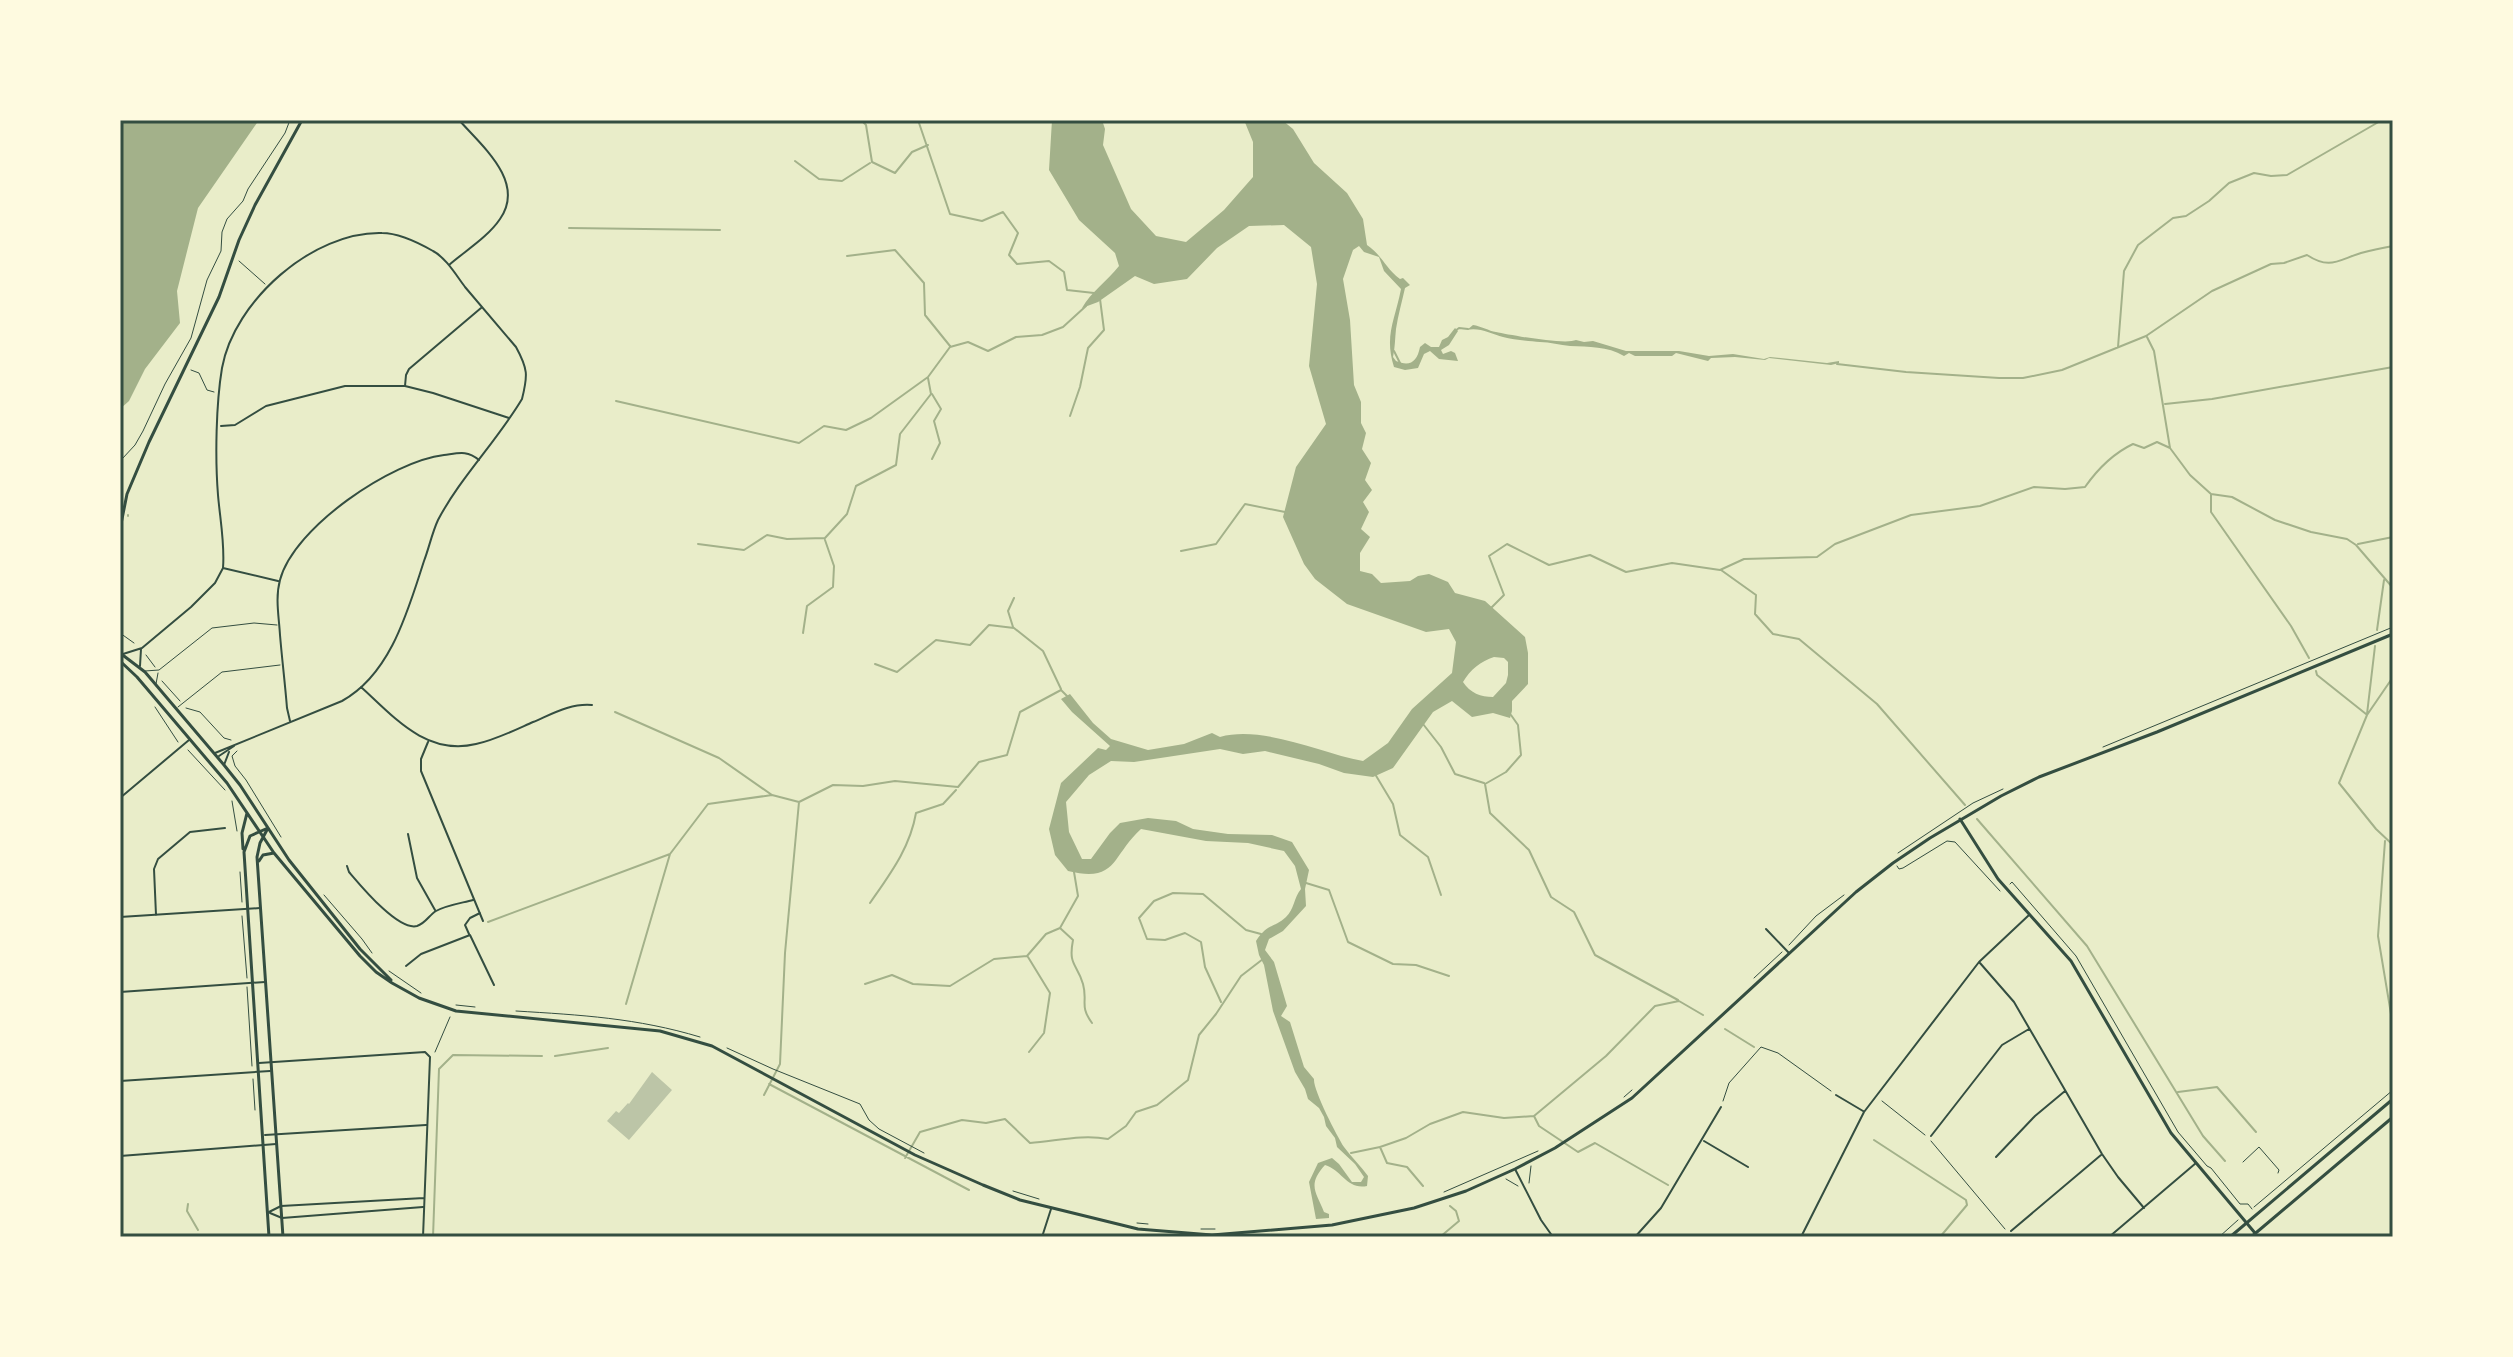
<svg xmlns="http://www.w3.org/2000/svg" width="2513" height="1357" font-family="'Archivo Narrow',sans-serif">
  <rect width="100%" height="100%" fill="#e9edc9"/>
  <path fill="#a3b18a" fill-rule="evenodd" d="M 120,120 L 259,120 L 198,208 L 177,291 L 180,323 L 145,369 L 129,401 L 120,409 Z
    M 1052,120 L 1102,120 L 1105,129 L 1103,145 L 1131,209 L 1156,236 L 1186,242 L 1224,210 L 1253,177 L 1253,142 L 1244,120 L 1282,120 L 1293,129 L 1314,163 L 1347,193 L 1363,219 L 1367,245 C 1383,256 1385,268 1400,279 L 1403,278 L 1410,285 L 1405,288 C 1402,302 1398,315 1396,329 C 1395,338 1395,348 1393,357 L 1396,361 C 1410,367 1417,362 1420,347 L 1425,343 L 1431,347 L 1439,347 L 1442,340 L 1448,337 L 1455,328 L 1458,331 L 1449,345 L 1441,350 L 1443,354 L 1451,351 L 1455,353 L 1458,361 L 1439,359 L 1430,351 L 1424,354 L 1418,368 L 1405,370 L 1394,367 C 1384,336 1395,320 1401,289 L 1384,271 L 1379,257 L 1364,252 L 1359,246 L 1353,250 L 1343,279 L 1350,320 L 1354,385 L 1361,402 L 1361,423 L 1366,433 L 1362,449 L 1371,463 L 1365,480 L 1372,490 L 1363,502 L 1369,512 L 1361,529 L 1370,537 L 1360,553 L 1360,571 L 1372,574 L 1381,583 L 1410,581 L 1418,576 L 1429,574 L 1448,582 L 1455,593 L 1485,601 L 1525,637 L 1528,653 L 1528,684 L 1512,701 L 1512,711 L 1510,718 L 1493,713 L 1472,717 L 1452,701 L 1433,712 L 1393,768 L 1373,777 L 1344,773 L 1319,764 L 1265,751 L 1243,754 L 1220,749 L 1134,762 L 1111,761 L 1089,775 L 1066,802 L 1069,832 L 1082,859 L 1091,859 L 1110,833 L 1120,823 L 1148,818 L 1176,821 L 1193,829 L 1228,834 L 1272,835 L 1292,842 L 1309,870 L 1305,889 L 1306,906 L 1283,931 L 1269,939 L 1265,950 L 1274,962 L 1287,1006 L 1281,1016 L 1290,1022 L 1304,1067 L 1314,1079 C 1313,1090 1337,1136 1344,1147 C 1351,1157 1361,1166 1368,1176 L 1367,1186 C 1347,1190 1342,1170 1325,1165 C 1307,1185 1316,1192 1324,1212 L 1329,1214 L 1329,1218 L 1316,1219 L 1309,1182 L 1318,1163 L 1332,1158 L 1339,1164 L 1352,1182 L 1361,1182 L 1364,1177 L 1355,1164 L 1337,1147 L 1335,1138 L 1326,1126 L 1324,1117 L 1319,1108 L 1308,1099 L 1305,1089 L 1295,1072 L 1273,1011 L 1264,965 L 1259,955 L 1256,941 C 1268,923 1274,928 1286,917 C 1294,910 1294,897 1301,889 L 1295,866 L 1284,851 L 1248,843 L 1206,841 L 1141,829 C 1111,856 1118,883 1068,871 L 1055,855 L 1049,829 L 1061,783 L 1098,748 L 1106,750 L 1110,746 L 1072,712 L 1061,699 L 1070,694 L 1093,723 L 1111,739 L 1148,750 L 1184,744 L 1212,733 L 1220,737 C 1263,725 1320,753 1363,761 L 1388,743 L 1412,709 L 1452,673 L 1456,642 L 1449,629 L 1426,632 L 1347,604 L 1315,579 L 1304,564 L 1283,517 L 1296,467 L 1326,424 L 1309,366 L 1317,284 L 1311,247 L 1284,225 L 1249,226 L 1217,248 L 1187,279 L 1154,284 L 1135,276 L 1098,302 L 1082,308 C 1091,292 1107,281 1119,266 L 1115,253 L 1079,220 L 1049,170 ZM 1494,657 L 1504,658 L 1508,662 L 1508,675 L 1506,683 L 1493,697 C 1481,697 1470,693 1463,682 C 1470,670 1481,661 1494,657 Z
    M 1473,325 C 1481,326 1489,331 1496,332 C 1510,335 1565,345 1576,340 L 1584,342 L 1593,341 L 1626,351 L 1679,351 L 1709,356 L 1733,354 L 1764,359 L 1770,357 L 1827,363 L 1839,361 L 1839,363 L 1831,365 L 1769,358 L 1765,360 L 1735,357 L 1711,358 L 1708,361 L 1676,353 L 1672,356 L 1635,356 L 1629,353 L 1624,356 C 1607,346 1589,347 1570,346 C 1560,345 1550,342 1540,342 C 1529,341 1514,340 1503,337 C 1492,334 1479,327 1467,330 Z"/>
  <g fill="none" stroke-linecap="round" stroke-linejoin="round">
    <path stroke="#a3b18a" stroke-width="2" d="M 861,120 L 866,125 L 872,162 L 895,173 L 912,152 L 928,145
      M 918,120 L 950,214 L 982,221 L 1003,212 L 1018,233 L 1009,255 L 1017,264 L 1049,261 L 1064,272 L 1067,290 L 1094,293
      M 795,161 L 819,179 L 842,181 L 870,163
      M 569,228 L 720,230
      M 847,256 L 895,250 L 924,283 L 925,315 L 950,346
      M 1455,331 L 1459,328 L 1468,329
      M 2147,337 L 2154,351 L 2170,448 L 2190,475 L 2211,494 L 2232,497 L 2275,520 L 2311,532 L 2347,539 L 2356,545 L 2393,588
      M 2118,347 L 2124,271 L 2138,245 L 2173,218 L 2186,216 L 2209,201 L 2229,183 L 2254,173 L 2271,176 L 2287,175 L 2382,120
      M 1394,351 L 1400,363
      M 1837,364 L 1906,372 L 1999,378 L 2023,378 L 2062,370 L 2146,336 L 2212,291 L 2271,264 L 2284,263 L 2307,255 C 2330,270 2338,260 2361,253 C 2372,250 2382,248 2393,246
      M 932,394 L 941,409 L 934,421 L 940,443 L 932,459
      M 616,401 L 799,443 L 824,426 L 846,430 L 871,418 L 928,377 L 950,347 L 968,342 L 988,351 L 1016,337 L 1042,335 L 1063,327 L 1086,306
      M 2165,404 L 2212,399 L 2393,367
      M 1070,416 L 1080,387 L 1088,348 L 1104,330 L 1100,299
      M 2211,494 L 2211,512 L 2291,626 L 2309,658
      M 128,515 L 128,516
      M 698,544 L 744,550 L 767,535 L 787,539 L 825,538 L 847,514 L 856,486 L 896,465 L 900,434 L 931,394 L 928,378
      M 2358,544 L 2393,537
      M 1181,551 L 1216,544 L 1245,504 L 1285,512
      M 1721,570 L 1756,595 L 1755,614 L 1773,634 L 1799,639 L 1877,704 L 1965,805
      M 1491,608 L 1504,595 L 1489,556 L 1507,544 L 1549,565 L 1590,555 L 1626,572 L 1672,563 L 1720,570 L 1744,559 L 1817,557 L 1835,544 L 1911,515 L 1980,506 L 2034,487 L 2065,489 L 2085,487 C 2097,470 2114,453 2133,444 L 2144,448 L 2157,442 L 2170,448
      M 1013,627 L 1008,611 L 1014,598
      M 2377,630 L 2384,580
      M 803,633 L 807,606 L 833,587 L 834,566 L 825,540
      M 875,664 L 897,672 L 936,640 L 970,645 L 989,625 L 1014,628 L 1043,651 L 1061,689
      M 2316,671 L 2317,675 L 2366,714
      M 2393,677 L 2367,715 L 2339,783 L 2376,829 L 2393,845
      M 615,712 L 719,758 L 772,795
      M 2367,714 L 2375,646
      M 1511,715 L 1518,725 L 1521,755 L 1506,772 L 1485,784 L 1490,813 L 1529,850 L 1551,897 L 1574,912 L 1595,955 L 1678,1000
      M 1423,724 L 1441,747 L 1455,774 L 1484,783
      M 1375,774 L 1393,804 L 1400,835 L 1428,857 L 1441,895
      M 1977,819 L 2087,946 L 2203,1136 L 2225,1161
      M 2385,841 L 2378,936 L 2393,1026
      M 1306,883 L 1329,890 L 1348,942 L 1393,964 L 1416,965 L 1449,976
      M 870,903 C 890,874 910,848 916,813 L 943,804 L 956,790
      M 488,922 L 670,854
      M 1060,928 L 1073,940 C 1068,966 1077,963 1083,984 C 1088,1002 1079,1005 1092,1023
      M 1028,957 L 1050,993 L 1044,1033 L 1029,1052
      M 865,984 L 892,975 L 913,984 L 950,986 L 994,959 L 1027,956 L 1046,934 L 1060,928 L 1078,896 L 1074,872
      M 1221,1002 L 1205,967 L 1201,942 L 1185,933 L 1165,940 L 1147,939 L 1139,918 L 1154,901 L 1173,893 L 1203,894 L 1246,930 L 1261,934
      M 626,1004 L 670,854 L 708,804 L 772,795 L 799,802 L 833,785 L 863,786 L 895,781 L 958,787 L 979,762 L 1007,755 L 1020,712 L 1061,690 L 1067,696
      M 1725,1029 L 1754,1047
      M 555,1056 L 608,1048
      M 769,1084 L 969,1190
      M 2178,1092 L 2217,1087 L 2256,1132
      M 764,1095 L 780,1064 L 785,953 L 799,802
      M 1534,1116 L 1539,1126 L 1578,1152 L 1595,1143 L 1668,1185
      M 1874,1140 L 1966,1200 L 1967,1205 L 1940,1237
      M 1380,1147 L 1387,1163 L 1407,1167 L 1423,1186
      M 1351,1153 L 1380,1147 L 1406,1138 L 1430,1124 L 1463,1112 L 1504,1118 L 1534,1116 L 1606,1056 L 1655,1006 L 1679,1001 L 1703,1015
      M 905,1158 L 920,1132 L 962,1120 L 986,1123 L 1005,1119 L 1030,1143 C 1057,1141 1082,1134 1108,1139 L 1126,1126 L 1136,1112 L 1157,1105 L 1188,1080 L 1199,1035 L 1216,1014 L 1241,976 L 1263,959
      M 188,1204 L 187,1211 L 198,1230
      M 433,1237 L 439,1069 L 453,1055 L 542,1056
      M 1440,1237 L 1459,1221 L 1456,1211 L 1450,1206"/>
  </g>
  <path fill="#bcc5a7" d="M 652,1072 L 672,1090 L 629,1140 L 607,1121 L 616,1111 L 619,1113 L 628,1103 L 629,1104 Z"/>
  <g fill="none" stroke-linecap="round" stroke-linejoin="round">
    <path stroke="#344e41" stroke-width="1" d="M 239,261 L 265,284
      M 191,370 L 199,373 L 207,390 L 214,392
      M 120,486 L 122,459 L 135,445 L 143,431 L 165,384 L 191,338 L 207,280 L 221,251 L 222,232 L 227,219 L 243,201 L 248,189 L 285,133 L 290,120
      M 120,633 L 134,643
      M 146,655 L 155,667
      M 162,681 L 180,701
      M 155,707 L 178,742
      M 186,708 L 200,712 L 224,738 L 231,740
      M 2103,747 L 2393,627
      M 188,750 L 225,790
      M 237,751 L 232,756 L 235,766 L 246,780 L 281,837
      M 232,801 L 237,831
      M 1898,853 L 1973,803 L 2003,789
      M 1897,866 L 1899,869 L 1903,868 L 1947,841 L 1955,842 L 2000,891
      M 240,872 L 242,902
      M 2010,884 L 2012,882 L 2076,956 L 2178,1132 L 2207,1166 L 2211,1168 L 2240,1204 L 2248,1204 L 2252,1209
      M 324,895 L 362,939 L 372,953
      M 242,916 L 247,978
      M 1789,945 L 1816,916 L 1844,895
      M 389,971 L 421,993
      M 1754,978 L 1782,952
      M 247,987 L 252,1066
      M 456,1005 L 475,1007
      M 516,1011 C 581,1015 637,1018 700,1037
      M 727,1048 L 773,1069 L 860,1104 L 869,1120 L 879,1129 L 924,1153
      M 435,1052 L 450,1017
      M 253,1079 L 255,1110
      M 1624,1097 L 1632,1090
      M 1723,1101 L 1729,1083 L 1761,1047 L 1778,1053 L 1831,1091
      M 1882,1101 L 1925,1135
      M 1931,1141 L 2005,1229
      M 1506,1179 L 1518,1186
      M 1529,1183 L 1531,1166
      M 1013,1191 L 1039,1199
      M 1444,1192 L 1538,1151
      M 2254,1207 L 2393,1090
      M 1137,1223 L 1148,1224
      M 1201,1229 L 1215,1229
      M 2219,1237 L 2238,1220"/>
    <path stroke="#344e41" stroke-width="1" d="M 145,671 L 159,670 L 212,628 L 254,623 L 277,625
      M 156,684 L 158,673
      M 178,707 L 222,672 L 280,665
      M 2243,1162 L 2259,1147 L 2279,1170 L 2278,1173"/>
    <path stroke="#344e41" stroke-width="2" d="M 449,265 C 465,251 488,237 500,219 C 526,182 482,146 459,120
      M 405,386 L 406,375 L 409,369 L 481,308
      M 221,426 L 235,425 L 266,406 L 345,386 L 405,386 L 433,393 L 509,418
      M 123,654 L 142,648 L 191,607 L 215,583 L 223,568 L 278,581
      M 140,666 L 141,649
      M 361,687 C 394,717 426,756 476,744 C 495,740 515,730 533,722 C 552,714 571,703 592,705
      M 290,721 L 287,708 C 285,683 282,659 280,635 C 279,617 275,598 280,580 C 294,527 392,461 444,455 C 459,453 467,450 479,460
      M 428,742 L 421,759 L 421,771 L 483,921
      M 215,753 L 342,701 C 391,674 408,610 424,561 C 429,548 432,533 438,520 C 460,478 497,441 522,399 C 528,375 528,369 516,347 C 499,327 482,307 465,287 C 456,275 446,258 433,251 C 419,243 398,233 382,233 C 313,231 234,301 222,368 C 216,404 215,458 218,495 C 220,519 225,544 223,568
      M 219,756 L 234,746
      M 224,765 L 229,752
      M 120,798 L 189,740
      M 408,834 L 417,878 L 435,910
      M 347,866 L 349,872 C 361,886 398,931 417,926 C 426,923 429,915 436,911 C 447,905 462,903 473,900
      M 156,915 L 154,869 L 158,859 L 190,832 L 225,828
      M 120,917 L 260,908
      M 1766,929 L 1789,953
      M 469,934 L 465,925 L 470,918 L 480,913
      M 1980,963 L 2014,1002 L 2102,1154 L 2118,1177 L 2144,1208
      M 406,966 L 421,954 L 470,935 L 494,985
      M 120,992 L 265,982
      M 259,1063 L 425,1052 L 430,1057 L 423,1237
      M 120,1081 L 270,1071
      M 1836,1095 L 1863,1111
      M 265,1135 L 426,1125
      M 1931,1136 L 2002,1045 L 2029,1029
      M 1704,1141 L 1748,1167
      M 120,1156 L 276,1144
      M 1996,1157 L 2035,1116 L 2065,1091
      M 1515,1169 L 1541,1220 L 1553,1237
      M 269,1212 L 281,1206 L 424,1198
      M 270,1213 L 282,1218 L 423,1207
      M 2011,1231 L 2101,1155
      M 1042,1237 L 1051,1209
      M 1635,1237 L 1661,1208 L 1721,1107
      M 1725,1237 L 1736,1237
      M 1801,1237 L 1864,1112 L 1979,962 L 2029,915
      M 2109,1237 L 2196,1163"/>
    <path stroke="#344e41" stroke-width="3" d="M 120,529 L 127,494 L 149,442 L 219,297 L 239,240 L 255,205 L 302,120
      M 120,653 L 145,672 L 224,765 L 240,785 L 289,860 L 360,949 L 391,980
      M 120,661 L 137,677 L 227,783 L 274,853 L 360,956 L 376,972 L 392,983 L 419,998 L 456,1011 L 660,1031 L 712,1046 L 915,1155 L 983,1185 L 1020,1200 L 1138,1229 L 1212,1235 L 1332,1225 L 1414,1208 L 1466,1191 L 1515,1169 L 1555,1148 L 1632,1098 L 1856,892 L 1893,863 L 1930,838 L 2001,796 L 2039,777 L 2157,732 L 2393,634
      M 1960,819 L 1998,879 L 2071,961 L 2171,1133 L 2255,1233
      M 268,828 L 250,836 L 244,852 L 269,1237
      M 268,828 L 260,843 L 257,857 L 283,1237
      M 243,849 L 242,833 L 247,813
      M 259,861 L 263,855 L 274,853"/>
    <path stroke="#344e41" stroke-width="3" d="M 2230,1237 L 2393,1099
      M 2251,1237 L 2393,1117"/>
  </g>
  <rect width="2513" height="1357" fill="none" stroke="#fefae0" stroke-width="244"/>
  <rect x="122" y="122" width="2269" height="1113" fill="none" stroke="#344e41" stroke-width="3"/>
</svg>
